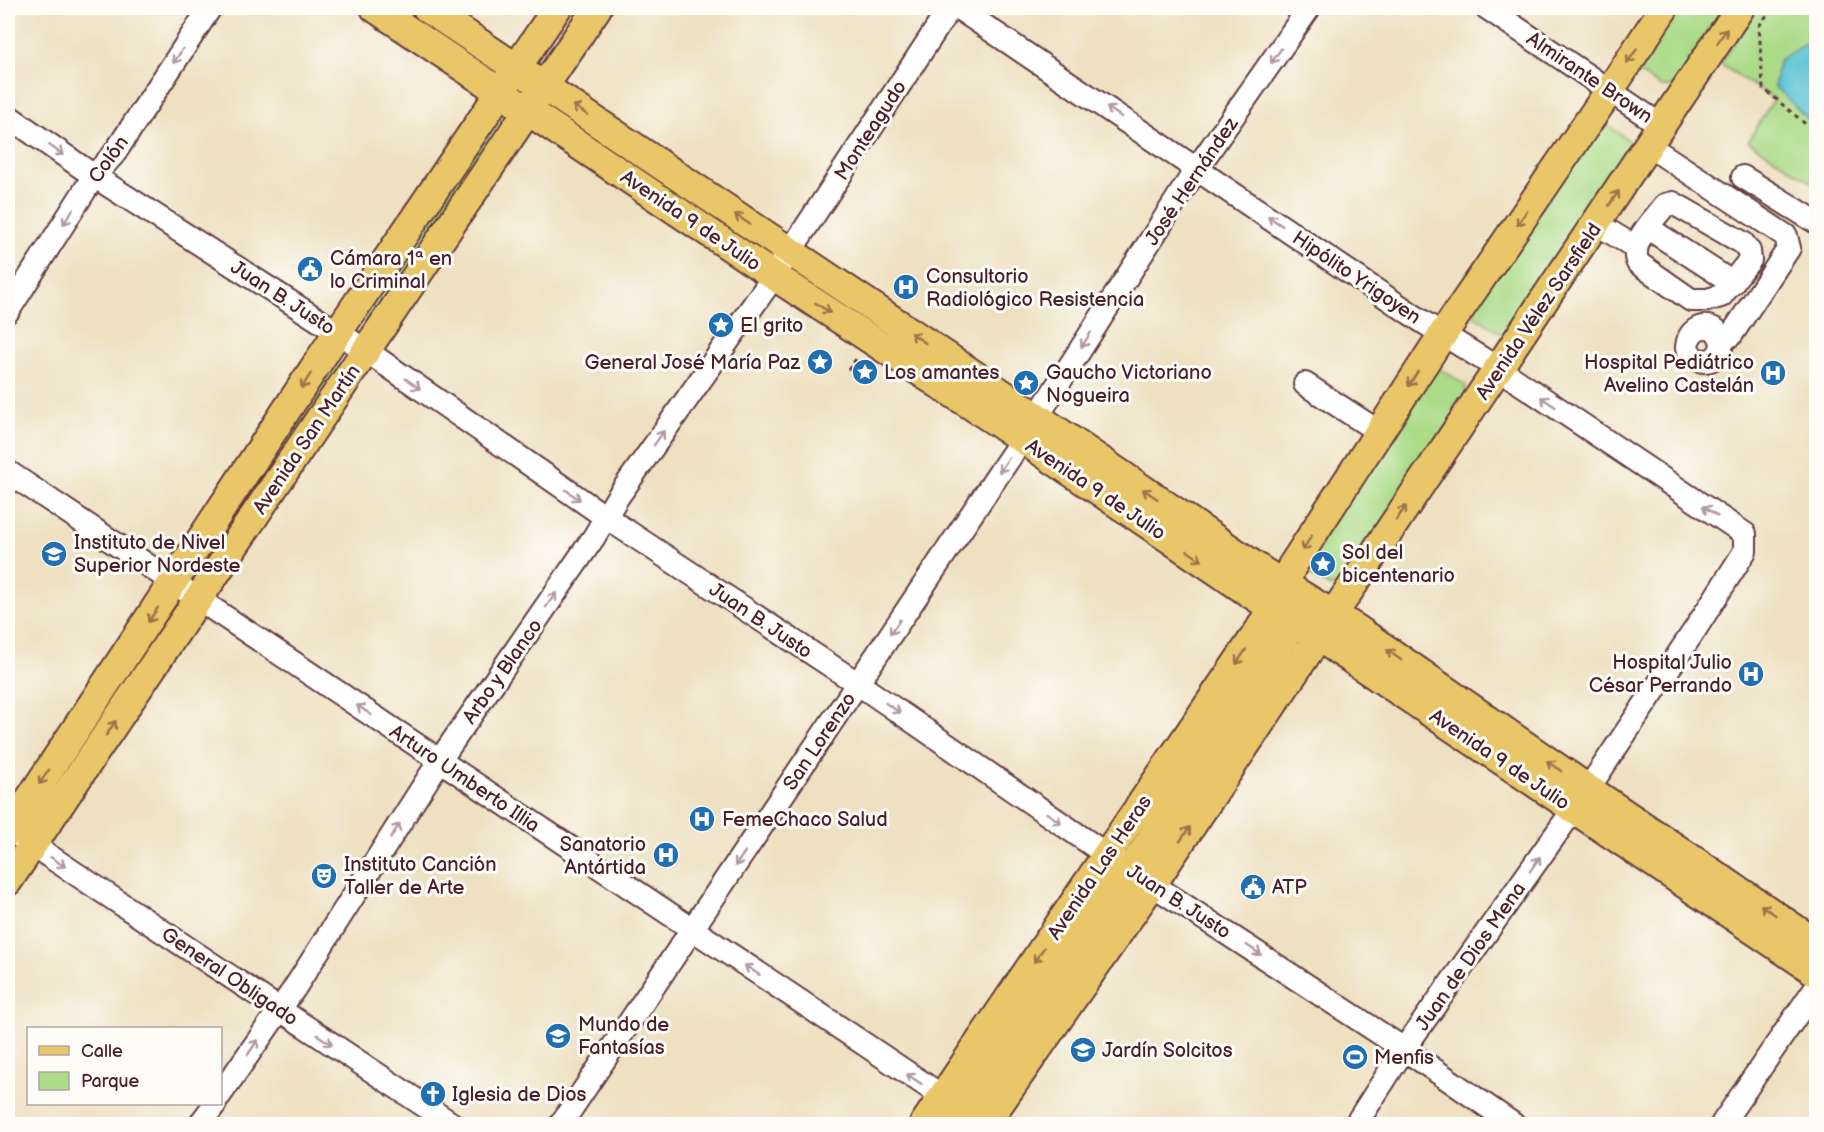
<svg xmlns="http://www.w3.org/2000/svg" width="1824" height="1132" font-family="'Balsamiq Sans',sans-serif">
  <rect width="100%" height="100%" fill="#fdfcf7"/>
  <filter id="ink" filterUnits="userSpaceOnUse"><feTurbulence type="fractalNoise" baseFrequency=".0167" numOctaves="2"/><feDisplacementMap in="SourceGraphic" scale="12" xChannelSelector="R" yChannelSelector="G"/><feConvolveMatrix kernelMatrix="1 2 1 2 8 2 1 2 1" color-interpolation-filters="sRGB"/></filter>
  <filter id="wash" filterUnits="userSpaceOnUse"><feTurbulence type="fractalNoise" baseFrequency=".008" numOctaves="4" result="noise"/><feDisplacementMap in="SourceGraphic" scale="24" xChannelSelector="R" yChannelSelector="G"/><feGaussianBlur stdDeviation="1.35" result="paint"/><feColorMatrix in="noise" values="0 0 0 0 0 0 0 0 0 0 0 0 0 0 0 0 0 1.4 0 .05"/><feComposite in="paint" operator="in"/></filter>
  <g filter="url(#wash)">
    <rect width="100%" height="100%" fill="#eee0c0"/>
    <path fill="#acdb88" stroke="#7b7d5a" stroke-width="1.5" d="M 1672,8 L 1730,8 L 1677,87 L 1661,87 L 1637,72 Z
      M 1756,8 L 1816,8 L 1816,185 L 1748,141 L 1774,99 L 1720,64 Z
      M 499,118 L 506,123 L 373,324 L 366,320 L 365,313 Z
      M 1603,122 L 1630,141 L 1632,153 L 1514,331 L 1502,334 L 1475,316 L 1471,306 Z
      M 335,363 L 341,367 L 207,569 L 200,564 L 328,364 Z
      M 1443,370 L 1466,386 L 1465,404 L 1346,584 L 1331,587 L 1306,573 L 1303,558 L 1424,373 Z"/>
    <path fill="#59c3d4" stroke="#527180" stroke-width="1.5" d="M 1816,24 L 1816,127 L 1774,86 L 1779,60 L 1808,42 Z"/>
  </g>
  <g filter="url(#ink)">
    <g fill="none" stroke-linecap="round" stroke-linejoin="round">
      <g stroke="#633c41" stroke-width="26">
        <path id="minor" d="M 958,8 L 1423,322 L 1499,369 L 1745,534 L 1745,551 L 1696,628 L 1588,789 L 1404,1049 L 1356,1124
          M 1487,8 L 1662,126
          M 8,116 L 94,176 L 365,350 L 607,518 L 857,683 L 1107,855 L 1404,1049 L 1513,1124
          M 1649,146 L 1786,236 L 1789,248 L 1732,334 L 1722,341 C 1722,364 1696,368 1687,348 C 1688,331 1701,322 1716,330 L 1722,341
          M 1743,177 L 1816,222
          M 1673,203 L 1743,243 L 1749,251 L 1750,260 L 1721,296 L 1707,300 L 1691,300 L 1638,263 C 1628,243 1654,220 1665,205 Z
          M 1597,224 L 1635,247
          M 1648,228 L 1733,283
          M 8,311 L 94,176 L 114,154 L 210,8
          M 1305,384 L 1379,432
          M 8,472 L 957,1106
          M 19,836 L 452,1124
          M 220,1095 L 294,989 L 440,760 L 594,537 L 617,498 L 774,276 L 950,8
          M 200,1124 L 215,1104
          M 561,1124 L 1037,417 L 1197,168 L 1309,8
          M 1722,1124 L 1816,987"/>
      </g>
      <g stroke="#633c41" stroke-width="32">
        <path id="major" d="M 375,8 L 750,260 L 1021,438 L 1251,594 L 1317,636 L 1816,972
          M 427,8 L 1037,417 L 1265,573 L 1358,630 L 1588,789 L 1816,943
          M 8,832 L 338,332 L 557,8
          M 8,881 L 597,8
          M 924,1124 L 1260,629 L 1285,585 L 1292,566 L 1443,334 L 1610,90 L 1664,8
          M 954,1124 L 1145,849 L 1294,622
          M 985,1124 L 1153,883 L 1740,8"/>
      </g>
      <path stroke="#633c41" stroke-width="3" stroke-dasharray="4.5 4.5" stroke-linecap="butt" d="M 1772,8 L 1759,26 L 1763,88 L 1816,133
        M 848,370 L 858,356"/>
      <use href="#minor" stroke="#fff" stroke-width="22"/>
      <use href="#major" stroke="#e9c769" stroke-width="28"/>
    </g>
    <defs><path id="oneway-shaft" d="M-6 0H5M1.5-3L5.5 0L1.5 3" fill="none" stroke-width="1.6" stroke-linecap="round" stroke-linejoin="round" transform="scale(1.5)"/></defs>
    <g stroke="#9a734a">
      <use href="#oneway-shaft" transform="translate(1722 36) rotate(-57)"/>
      <use href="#oneway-shaft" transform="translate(1632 56) rotate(124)"/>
      <use href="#oneway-shaft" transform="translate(580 110) rotate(-146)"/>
      <use href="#oneway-shaft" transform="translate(1614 198) rotate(-56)"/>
      <use href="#oneway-shaft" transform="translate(1522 218) rotate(124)"/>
      <use href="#oneway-shaft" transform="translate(742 219) rotate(-146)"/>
      <use href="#oneway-shaft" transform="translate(823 308) rotate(33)"/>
      <use href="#oneway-shaft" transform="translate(918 338) rotate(-146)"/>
      <use href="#oneway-shaft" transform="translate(1413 379) rotate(123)"/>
      <use href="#oneway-shaft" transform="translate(306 381) rotate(123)"/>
      <use href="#oneway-shaft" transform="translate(1150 494) rotate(-146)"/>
      <use href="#oneway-shaft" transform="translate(1401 513) rotate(-56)"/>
      <use href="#oneway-shaft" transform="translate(1307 543) rotate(123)"/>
      <use href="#oneway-shaft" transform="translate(1195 556) rotate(34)"/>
      <use href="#oneway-shaft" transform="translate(153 615) rotate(124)"/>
      <use href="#oneway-shaft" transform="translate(1394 655) rotate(-145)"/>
      <use href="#oneway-shaft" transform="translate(1241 657) rotate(124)"/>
      <use href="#oneway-shaft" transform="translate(111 728) rotate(-56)"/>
      <use href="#oneway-shaft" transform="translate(1554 766) rotate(-145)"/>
      <use href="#oneway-shaft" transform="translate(44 777) rotate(124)"/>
      <use href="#oneway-shaft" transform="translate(1185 834) rotate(-56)"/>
      <use href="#oneway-shaft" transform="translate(1768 910) rotate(-146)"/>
      <use href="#oneway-shaft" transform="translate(1039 955) rotate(124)"/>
    </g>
    <g stroke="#ae9aa0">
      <use href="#oneway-shaft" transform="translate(178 56) rotate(123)"/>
      <use href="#oneway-shaft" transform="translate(1276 56) rotate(125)"/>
      <use href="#oneway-shaft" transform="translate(1114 112) rotate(-146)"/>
      <use href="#oneway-shaft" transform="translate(56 150) rotate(35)"/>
      <use href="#oneway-shaft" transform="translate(68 217) rotate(123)"/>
      <use href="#oneway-shaft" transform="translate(1275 221) rotate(-146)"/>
      <use href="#oneway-shaft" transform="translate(1086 340) rotate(123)"/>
      <use href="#oneway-shaft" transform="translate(413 384) rotate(35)"/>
      <use href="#oneway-shaft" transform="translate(1548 402) rotate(-146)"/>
      <use href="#oneway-shaft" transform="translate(659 438) rotate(-55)"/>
      <use href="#oneway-shaft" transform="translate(1004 465) rotate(124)"/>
      <use href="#oneway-shaft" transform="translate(573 495) rotate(35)"/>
      <use href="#oneway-shaft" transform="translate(1710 511) rotate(-146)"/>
      <use href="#oneway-shaft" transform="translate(551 600) rotate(-55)"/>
      <use href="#oneway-shaft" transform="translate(895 627) rotate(124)"/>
      <use href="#oneway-shaft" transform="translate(893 708) rotate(34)"/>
      <use href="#oneway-shaft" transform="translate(364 710) rotate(-146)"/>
      <use href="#oneway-shaft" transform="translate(1054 818) rotate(34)"/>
      <use href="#oneway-shaft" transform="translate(395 831) rotate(-57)"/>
      <use href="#oneway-shaft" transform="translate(740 859) rotate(124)"/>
      <use href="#oneway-shaft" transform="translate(58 862) rotate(34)"/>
      <use href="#oneway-shaft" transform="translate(1535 864) rotate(-55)"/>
      <use href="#oneway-shaft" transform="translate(1254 950) rotate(34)"/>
      <use href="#oneway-shaft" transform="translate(752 970) rotate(-146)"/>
      <use href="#oneway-shaft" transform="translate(325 1040) rotate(34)"/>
      <use href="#oneway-shaft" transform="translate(253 1047) rotate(-56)"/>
      <use href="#oneway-shaft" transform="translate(914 1079) rotate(-146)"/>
    </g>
  </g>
  <defs>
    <g id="civic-disc" transform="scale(1.35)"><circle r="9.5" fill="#1f6fb2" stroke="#fdfcf7"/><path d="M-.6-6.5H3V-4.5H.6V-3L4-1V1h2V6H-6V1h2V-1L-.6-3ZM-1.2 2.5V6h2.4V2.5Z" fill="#fff"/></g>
    <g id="hospital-disc" transform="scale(1.35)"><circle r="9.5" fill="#1f6fb2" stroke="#fdfcf7"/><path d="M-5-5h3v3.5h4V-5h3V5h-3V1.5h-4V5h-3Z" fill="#fff"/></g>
    <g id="sight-disc" transform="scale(1.35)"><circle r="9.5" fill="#1f6fb2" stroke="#fdfcf7"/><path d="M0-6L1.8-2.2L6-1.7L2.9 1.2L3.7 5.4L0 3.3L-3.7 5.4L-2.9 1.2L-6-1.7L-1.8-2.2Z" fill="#fff"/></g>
    <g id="university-disc" transform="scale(1.35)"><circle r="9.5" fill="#1f6fb2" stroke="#fdfcf7"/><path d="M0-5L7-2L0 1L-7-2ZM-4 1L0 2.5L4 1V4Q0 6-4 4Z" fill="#fff"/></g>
    <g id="theatre-disc" transform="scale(1.35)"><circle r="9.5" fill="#1f6fb2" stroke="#fdfcf7"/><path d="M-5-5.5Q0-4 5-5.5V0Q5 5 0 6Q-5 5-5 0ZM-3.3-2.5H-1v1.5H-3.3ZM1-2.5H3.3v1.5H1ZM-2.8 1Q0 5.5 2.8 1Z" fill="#fff"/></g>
    <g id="school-disc" transform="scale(1.35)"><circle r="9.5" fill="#1f6fb2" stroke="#fdfcf7"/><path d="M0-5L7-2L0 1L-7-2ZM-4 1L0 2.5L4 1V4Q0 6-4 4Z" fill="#fff"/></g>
    <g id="stadium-disc" transform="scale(1.35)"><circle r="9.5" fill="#1f6fb2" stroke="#fdfcf7"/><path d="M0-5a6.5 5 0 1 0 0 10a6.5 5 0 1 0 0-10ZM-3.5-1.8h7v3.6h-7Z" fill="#fff"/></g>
    <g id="church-disc" transform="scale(1.35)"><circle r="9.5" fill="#1f6fb2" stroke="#fdfcf7"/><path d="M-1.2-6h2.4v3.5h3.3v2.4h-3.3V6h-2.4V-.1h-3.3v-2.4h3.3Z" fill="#fff"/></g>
  </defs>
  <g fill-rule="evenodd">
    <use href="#civic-disc" x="310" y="269"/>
    <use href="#hospital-disc" x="906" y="287"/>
    <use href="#sight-disc" x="721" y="325"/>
    <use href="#sight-disc" x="820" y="362"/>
    <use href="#sight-disc" x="865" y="372"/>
    <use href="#hospital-disc" x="1773" y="373"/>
    <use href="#sight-disc" x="1026" y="383"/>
    <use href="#university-disc" x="54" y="554"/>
    <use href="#sight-disc" x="1323" y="564"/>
    <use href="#hospital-disc" x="1751" y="674"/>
    <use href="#hospital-disc" x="702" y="819"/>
    <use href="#hospital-disc" x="666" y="855"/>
    <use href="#theatre-disc" x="324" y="876"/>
    <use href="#civic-disc" x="1253" y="887"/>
    <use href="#school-disc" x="558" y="1036"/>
    <use href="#school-disc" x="1083" y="1050"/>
    <use href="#stadium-disc" x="1355" y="1057"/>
    <use href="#church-disc" x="433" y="1094"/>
  </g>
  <g text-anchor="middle" stroke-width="6" stroke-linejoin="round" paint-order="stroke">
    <g font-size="20" fill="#4a1f2b" stroke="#fdfcf7">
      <text transform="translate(1590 77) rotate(34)" y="7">Almirante Brown</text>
      <text transform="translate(870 130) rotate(-57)" y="7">Monteagudo</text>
      <text transform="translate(108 159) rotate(-54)" y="7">Colón</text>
      <text transform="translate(1191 181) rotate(-56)" y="7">José Hernández</text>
      <text transform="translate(691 220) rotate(34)" y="7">Avenida 9 de Julio</text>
      <text transform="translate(1357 277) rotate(34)" y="7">Hipólito Yrigoyen</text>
      <text transform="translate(283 297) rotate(33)" y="7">Juan B. Justo</text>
      <text transform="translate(1538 311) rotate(-56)" y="7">Avenida Vélez Sarsfield</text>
      <text transform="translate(306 439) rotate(-56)" y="7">Avenida San Martín</text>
      <text transform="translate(1096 489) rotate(34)" y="7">Avenida 9 de Julio</text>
      <text transform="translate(761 620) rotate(34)" y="7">Juan B. Justo</text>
      <text transform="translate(502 671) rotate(-55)" y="7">Arbo y Blanco</text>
      <text transform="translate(819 741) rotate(-56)" y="7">San Lorenzo</text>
      <text transform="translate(1500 759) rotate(34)" y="7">Avenida 9 de Julio</text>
      <text transform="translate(465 778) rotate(34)" y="7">Arturo Umberto Illia</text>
      <text transform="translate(1099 867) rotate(-56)" y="7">Avenida Las Heras</text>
      <text transform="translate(1179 901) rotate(33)" y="7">Juan B. Justo</text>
      <text transform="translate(1470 956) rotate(-55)" y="7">Juan de Dios Mena</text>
      <text transform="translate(230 976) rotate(34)" y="7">General Obligado</text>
    </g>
    <g font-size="20" fill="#4a1f2b" stroke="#fdfcf7" text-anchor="start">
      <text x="330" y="265">Cámara 1ª en<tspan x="330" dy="23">lo Criminal</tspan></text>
      <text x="926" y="283">Consultorio<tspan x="926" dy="23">Radiológico Resistencia</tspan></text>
      <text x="740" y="332">El grito</text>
      <text x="800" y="369" text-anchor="end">General José María Paz</text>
      <text x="1754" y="369" text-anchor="end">Hospital Pediátrico<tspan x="1754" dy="23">Avelino Castelán</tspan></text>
      <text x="884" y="379">Los amantes</text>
      <text x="1046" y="379">Gaucho Victoriano<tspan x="1046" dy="23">Nogueira</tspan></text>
      <text x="74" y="549">Instituto de Nivel<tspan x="74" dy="23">Superior Nordeste</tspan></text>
      <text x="1342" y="559">Sol del<tspan x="1342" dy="23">bicentenario</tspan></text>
      <text x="1732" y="669" text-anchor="end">Hospital Julio<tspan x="1732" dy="23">César Perrando</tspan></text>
      <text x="722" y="826">FemeChaco Salud</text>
      <text x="646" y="851" text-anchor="end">Sanatorio<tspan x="646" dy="23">Antártida</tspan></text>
      <text x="344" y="871">Instituto Canción<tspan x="344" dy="23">Taller de Arte</tspan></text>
      <text x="1272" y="894">ATP</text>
      <text x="578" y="1031">Mundo de<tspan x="578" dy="23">Fantasías</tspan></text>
      <text x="1102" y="1057">Jardín Solcitos</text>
      <text x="1374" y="1064">Menfis</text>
      <text x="452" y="1101">Iglesia de Dios</text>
    </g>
  </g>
  <rect width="1824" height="1132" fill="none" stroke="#fdfcf7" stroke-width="30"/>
  <rect x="27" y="1027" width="195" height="78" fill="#fdfcf7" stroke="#b5a4a5" stroke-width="1.5"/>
  <rect x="39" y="1046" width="30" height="9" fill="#e9c769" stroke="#b5a4a5" stroke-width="1.5"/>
  <text x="81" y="1057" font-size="18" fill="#4a1f2b">Calle</text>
  <rect x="39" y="1072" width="30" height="18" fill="#acdb88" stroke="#b5a4a5" stroke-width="1.5"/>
  <text x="81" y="1087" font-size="18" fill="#4a1f2b">Parque</text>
</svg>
